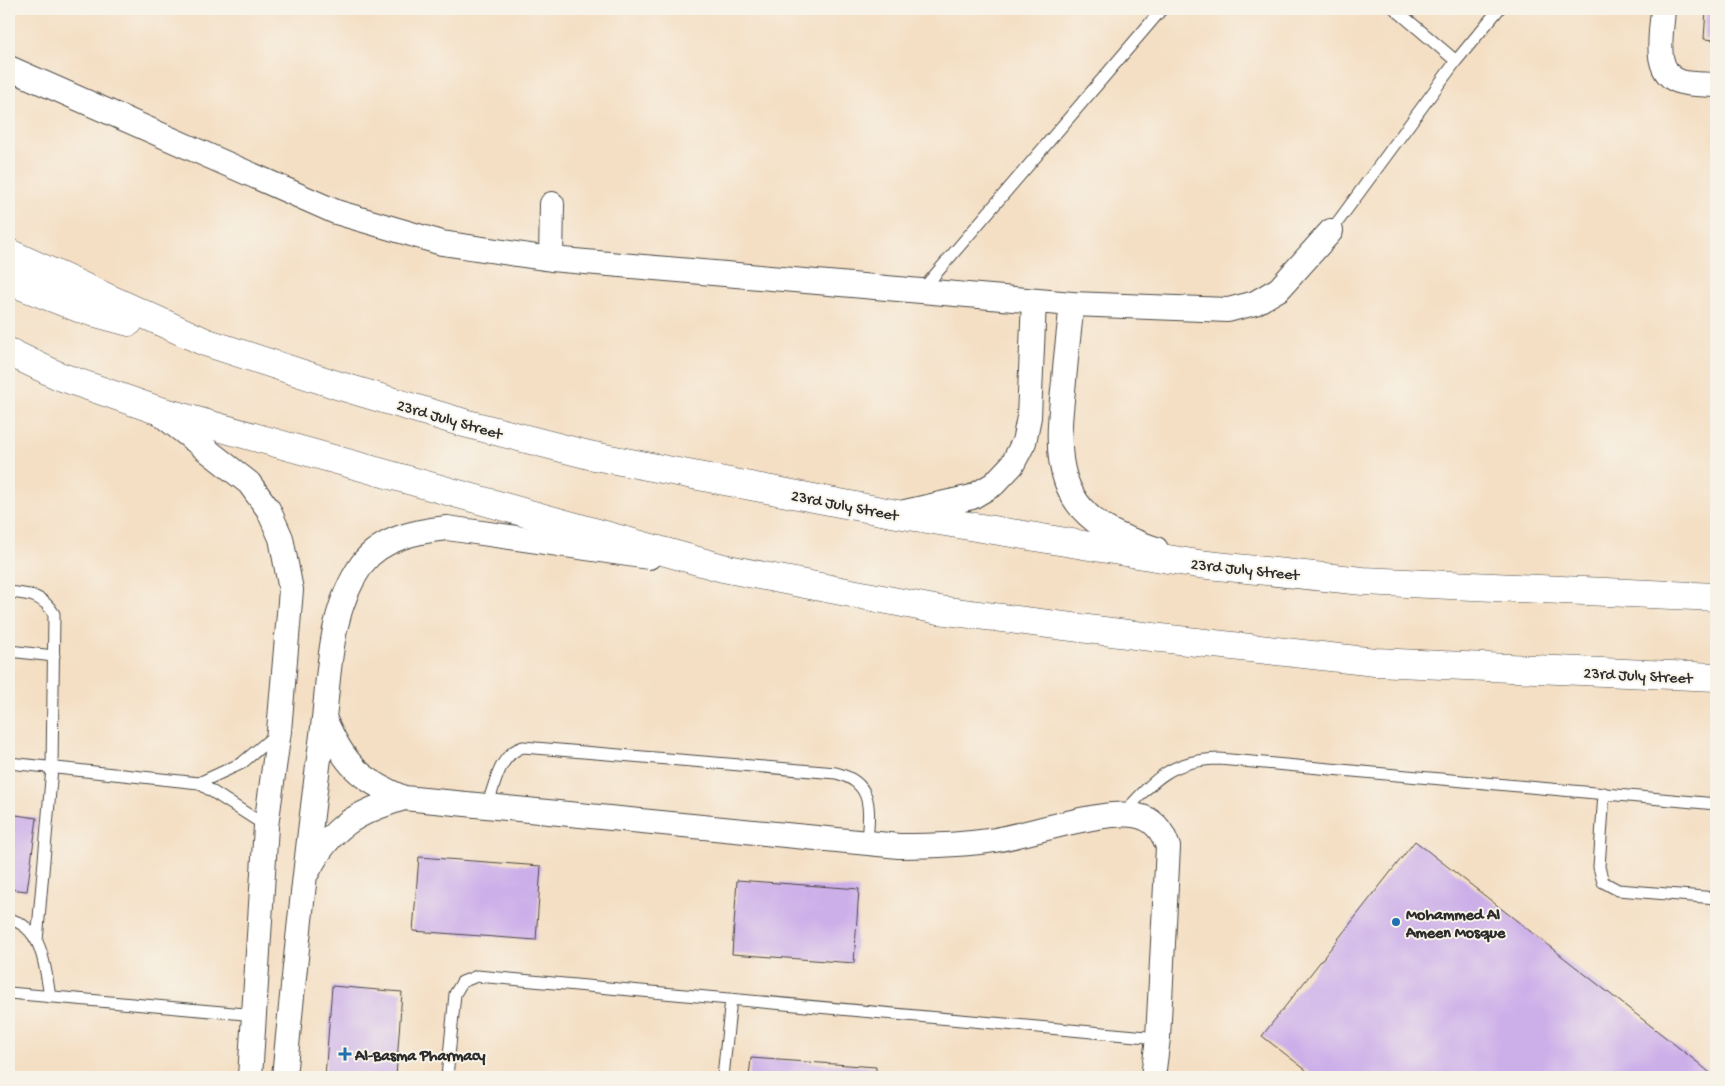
<svg xmlns="http://www.w3.org/2000/svg" width="1725" height="1086" font-family="'Gochi Hand',sans-serif">
  <rect width="100%" height="100%" fill="#f7f3e8"/>
  <filter id="ink" filterUnits="userSpaceOnUse"><feTurbulence type="fractalNoise" baseFrequency=".02" numOctaves="2"/><feDisplacementMap in="SourceGraphic" scale="10" xChannelSelector="R" yChannelSelector="G"/><feConvolveMatrix kernelMatrix="1 2 1 2 8 2 1 2 1" color-interpolation-filters="sRGB"/></filter>
  <filter id="wash" filterUnits="userSpaceOnUse"><feTurbulence type="fractalNoise" baseFrequency=".0096" numOctaves="4" result="noise"/><feDisplacementMap in="SourceGraphic" scale="20" xChannelSelector="R" yChannelSelector="G"/><feGaussianBlur stdDeviation="1.12" result="paint"/><feColorMatrix in="noise" values="0 0 0 0 0 0 0 0 0 0 0 0 0 0 0 0 0 1.4 0 .05"/><feComposite in="paint" operator="in"/></filter>
  <g filter="url(#wash)">
    <rect width="100%" height="100%" fill="#f4dfc4"/>
    <g id="blocks">
      <path fill="#ccafe9" d="M 1706,9 L 1716,9 L 1716,40 L 1704,39 Z
        M 9,814 L 37,818 L 27,891 L 9,889 Z
        M 1415,841 L 1697,1062 L 1715,1077 L 1315,1077 L 1262,1036 Z
        M 419,857 L 541,866 L 536,940 L 413,931 Z
        M 737,880 L 859,889 L 854,963 L 732,954 Z
        M 332,986 L 402,992 L 396,1077 L 325,1077 Z
        M 751,1058 L 876,1067 L 876,1077 L 749,1077 Z"/>
    </g>
  </g>
  <g filter="url(#ink)">
    <use href="#blocks" fill-opacity="0" stroke="#494642" stroke-width="1"/>
    <g fill="none" stroke-linecap="round" stroke-linejoin="round">
      <g stroke="#494642" stroke-width="13">
        <path id="service" d="M 1395,9 L 1456,61
          M 1331,231 L 1456,61 L 1499,9
          M 922,290 L 1162,9
          M 9,592 C 29,594 43,595 54,614 L 52,768 L 37,941
          M 9,651 L 54,656
          M 9,763 L 199,783 L 266,826
          M 199,783 L 242,763 L 275,735
          M 1604,793 L 1599,867 L 1603,882 L 1618,890 L 1716,898
          M 487,806 C 495,785 499,754 523,747 L 836,773 C 875,783 869,810 867,843
          M 1123,814 C 1154,780 1170,760 1219,759 L 1716,804
          M 9,919 C 43,927 45,967 50,997
          M 9,993 L 256,1015
          M 447,1077 L 455,994 L 462,982 L 477,976 L 1158,1038
          M 723,1077 L 731,999"/>
      </g>
      <g stroke="#494642" stroke-width="26">
        <path id="minor" d="M 1663,9 C 1662,32 1651,73 1681,82 C 1692,85 1705,84 1716,85
          M 9,68 L 336,212 L 442,243 L 551,259 L 1072,304 L 1228,310 L 1255,303 L 1279,289 L 1331,231
          M 551,259 L 552,204
          M 1072,304 C 1069,330 1066,355 1064,381 C 1059,429 1050,486 1094,520 C 1112,535 1134,541 1156,549
          M 157,411 L 249,483 L 268,509 L 281,538 L 291,590 L 279,731 L 266,826 L 250,1077
          M 905,512 L 972,497 L 994,484 L 1012,465 L 1024,442 L 1029,417 L 1034,301
          M 325,720 C 344,764 360,780 404,798 L 899,846 C 931,846 963,845 995,840 C 1030,834 1107,808 1138,816 C 1154,819 1163,832 1168,847 L 1158,1038 L 1153,1077
          M 308,871 C 331,826 358,812 404,798
          M 284,1077 C 295,963 307,849 322,735 C 330,677 327,614 362,564 C 381,538 418,531 447,528 L 649,557"/>
      </g>
      <g stroke="#494642" stroke-width="29">
        <path id="primary" d="M 9,253 L 205,342 L 337,385 L 464,423 L 589,455 L 897,514 L 1198,564 L 1363,581 L 1716,597
          M 9,281 L 81,309 L 129,322
          M 9,352 L 59,376 L 154,409 L 723,568 L 939,610 L 1143,636 L 1375,662 L 1716,677"/>
      </g>
      <use href="#service" stroke="#fff" stroke-width="11"/>
      <use href="#minor" stroke="#fff" stroke-width="24"/>
      <use href="#primary" stroke="#fff" stroke-width="28"/>
    </g>
  </g>
  <g fill="#1f6fb2" stroke="#f7f3e8" stroke-width="2">
    <circle cx="1396" cy="922" r="5"/>
    <path d="M342.5 1046.5h5v5h5v5h-5v5h-5v-5h-5v-5h5z"/>
  </g>
  <g text-anchor="middle" stroke-width="4" stroke-linejoin="round" paint-order="stroke">
    <g font-size="16" fill="#2b2b2b" stroke="#f7f3e8">
      <text transform="translate(450 418) rotate(16)" y="6">23rd July Street</text>
      <text transform="translate(845 504) rotate(11)" y="6">23rd July Street</text>
      <text transform="translate(1245 568) rotate(6)" y="6">23rd July Street</text>
      <text transform="translate(1638 674) rotate(3)" y="6">23rd July Street</text>
    </g>
    <g font-size="16" font-weight="bold" fill="#2b2b2b" stroke="#f7f3e8" text-anchor="start">
      <text x="1406" y="919">Mohammed Al<tspan x="1406" dy="18">Ameen Mosque</tspan></text>
      <text x="355" y="1060">Al-Basma Pharmacy</text>
    </g>
  </g>
  <rect width="1725" height="1086" fill="none" stroke="#f7f3e8" stroke-width="30"/>
</svg>
